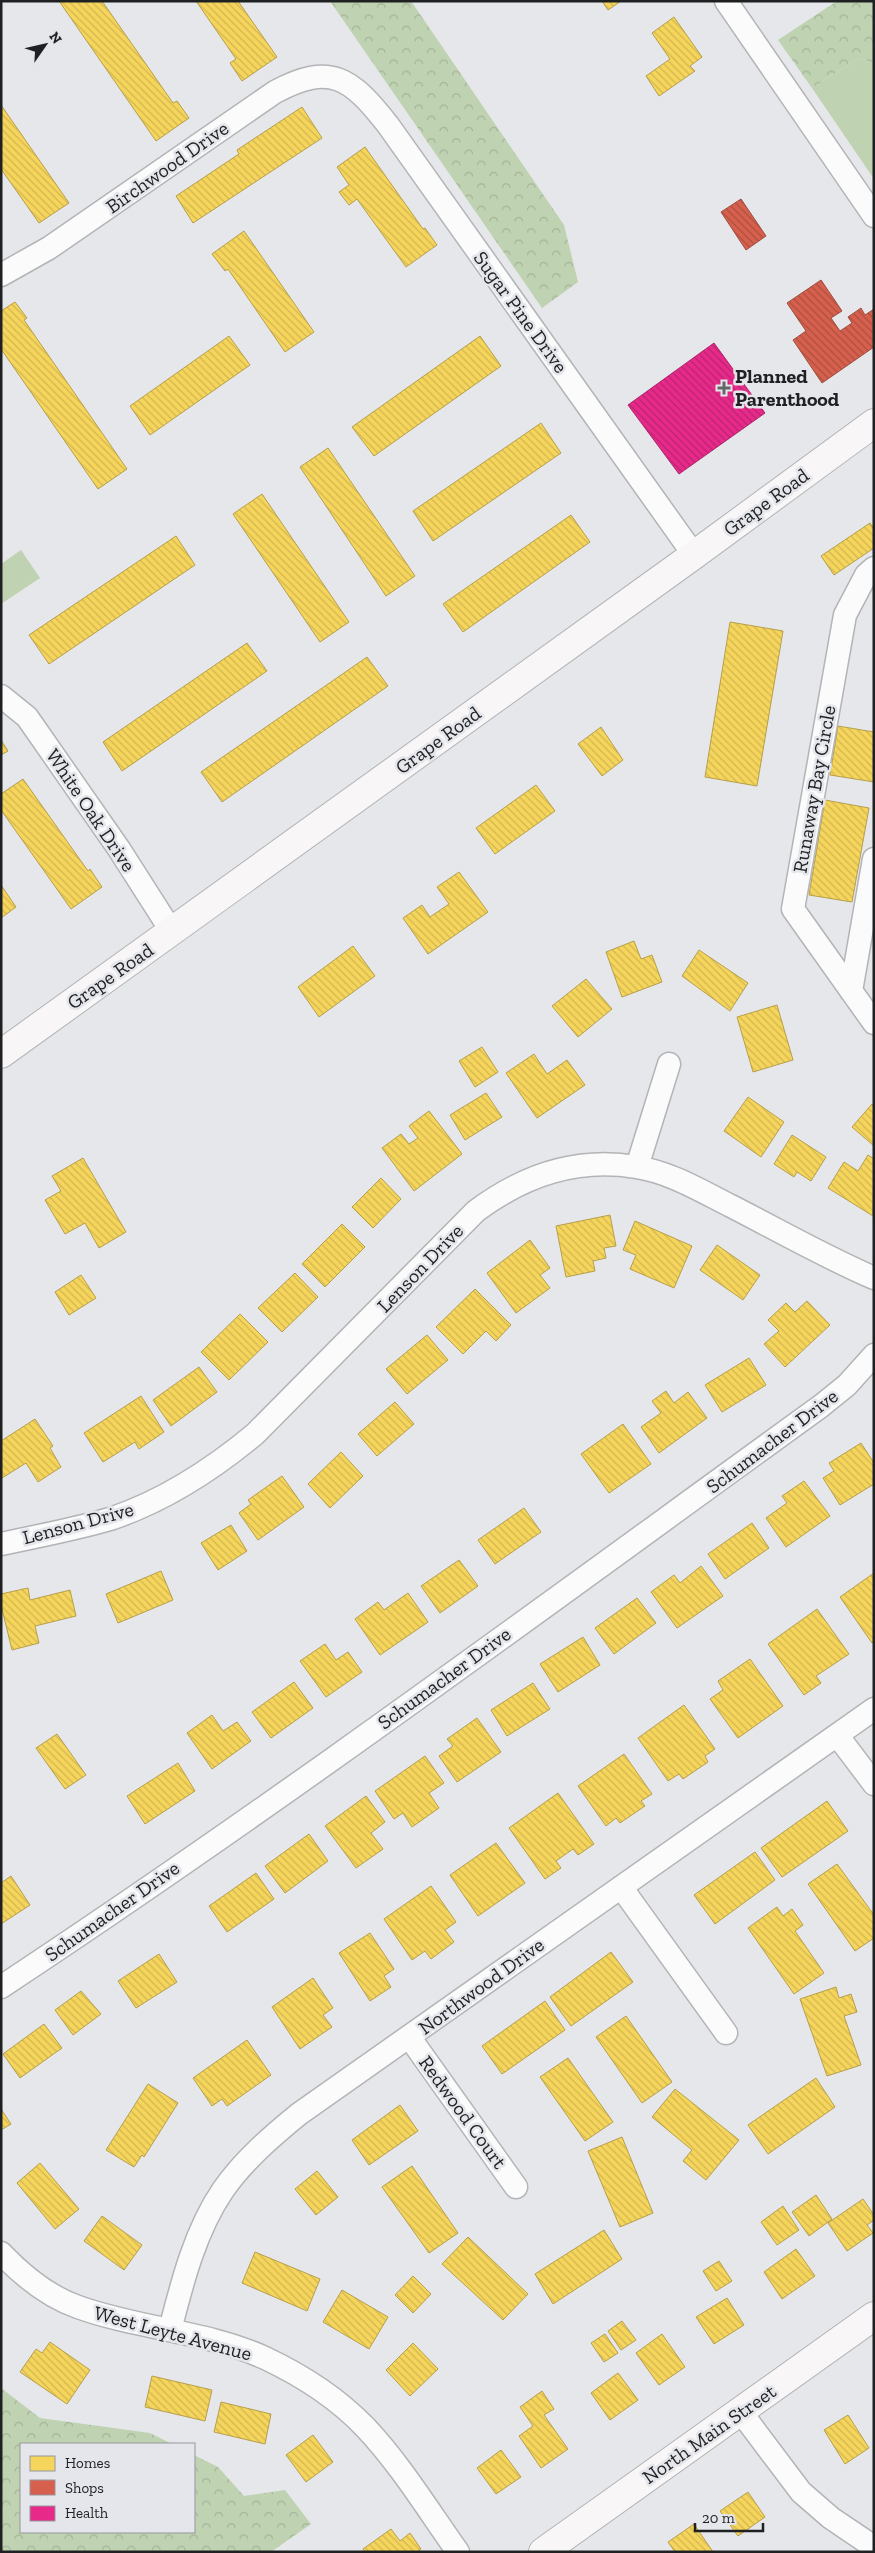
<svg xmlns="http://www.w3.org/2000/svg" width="875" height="2553" font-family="'Zilla Slab',serif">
  <defs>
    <pattern id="forest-crowns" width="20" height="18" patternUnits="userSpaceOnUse" patternTransform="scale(1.25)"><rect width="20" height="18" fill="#bfd2b1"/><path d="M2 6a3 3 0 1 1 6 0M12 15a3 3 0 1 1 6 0" fill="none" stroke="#a4b498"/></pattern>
    <pattern id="homes-back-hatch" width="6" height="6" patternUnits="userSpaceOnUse" patternTransform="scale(1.25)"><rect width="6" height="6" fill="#f6d55c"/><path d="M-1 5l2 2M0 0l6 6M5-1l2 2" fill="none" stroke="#d2b750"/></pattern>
    <pattern id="shops-back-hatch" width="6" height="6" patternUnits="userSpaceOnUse" patternTransform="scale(1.25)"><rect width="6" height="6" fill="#d6604d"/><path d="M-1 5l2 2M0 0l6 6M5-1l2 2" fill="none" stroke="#ad4f40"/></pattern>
    <pattern id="health-back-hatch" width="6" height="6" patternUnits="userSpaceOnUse" patternTransform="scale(1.25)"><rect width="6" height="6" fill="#e7298a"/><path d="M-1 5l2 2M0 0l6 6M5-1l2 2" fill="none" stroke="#bb2370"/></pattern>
  </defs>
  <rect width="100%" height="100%" fill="#e5e7ea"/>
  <path fill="#bfd2b1" d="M 859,58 L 874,63 L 874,179 L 812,88 Z
    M 21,550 L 40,578 L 1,604 L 1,564 Z"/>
  <path fill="url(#forest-crowns)" d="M 330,1 L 411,1 L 564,225 L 578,282 L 542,308 Z
    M 837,1 L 874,1 L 874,63 L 859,58 L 812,88 L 778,40 Z
    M 1,2388 L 40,2418 L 150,2433 L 172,2444 L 21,2444 L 21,2532 L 194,2532 L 194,2455 L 218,2467 L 244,2496 L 285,2490 L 311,2524 L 271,2552 L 1,2552 Z"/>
  <path fill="url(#homes-back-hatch)" stroke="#b69f4b" d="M 59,1 L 102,1 L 173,103 L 177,101 L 189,118 L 156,141 Z
    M 196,1 L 238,1 L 277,57 L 242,81 L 230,63 L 236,59 Z
    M 602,1 L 621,1 L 608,10 Z
    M 674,17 L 702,57 L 690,66 L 695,71 L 659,96 L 646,76 L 670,59 L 652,33 Z
    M 1,105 L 69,203 L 39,223 L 1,169 Z
    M 302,107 L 322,138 L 193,223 L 176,196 L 239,154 L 237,150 Z
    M 365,147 L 423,229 L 425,228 L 437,245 L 406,267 L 357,199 L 349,205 L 339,192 L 349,185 L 337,167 Z
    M 244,231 L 314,332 L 285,352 L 228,269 L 225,271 L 212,254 Z
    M 15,302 L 27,318 L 24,320 L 127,469 L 98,489 L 1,349 L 1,311 Z
    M 229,336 L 250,365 L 150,435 L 130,406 Z
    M 480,336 L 501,366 L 374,456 L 352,427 Z
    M 541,423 L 561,453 L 433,541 L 413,511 Z
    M 328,448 L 415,576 L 386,596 L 300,467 Z
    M 262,494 L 349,622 L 320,642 L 233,514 Z
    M 571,515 L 590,542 L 463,632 L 443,604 Z
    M 870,523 L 874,529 L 874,548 L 834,575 L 821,556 Z
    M 176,536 L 195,565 L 49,664 L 29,635 Z
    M 730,622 L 783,631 L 757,786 L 705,777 Z
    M 247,643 L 267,671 L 122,771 L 103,742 Z
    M 367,657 L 388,686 L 222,802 L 201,772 Z
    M 838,726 L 874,732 L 874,782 L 830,775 Z
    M 601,727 L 623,760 L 602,776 L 578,744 Z
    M 1,740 L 8,751 L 1,755 Z
    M 23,779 L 88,871 L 90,869 L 102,887 L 71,909 L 1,810 L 1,794 Z
    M 536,785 L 555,811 L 495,854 L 476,828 Z
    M 825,800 L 869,808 L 852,902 L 809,895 Z
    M 459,872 L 488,912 L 428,954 L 403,918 L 422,905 L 430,917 L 449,904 L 437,887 Z
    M 1,885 L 16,907 L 1,918 Z
    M 634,941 L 641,959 L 652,955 L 662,982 L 622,997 L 606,952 Z
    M 353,946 L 375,976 L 319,1017 L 298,987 Z
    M 699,950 L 748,983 L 730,1011 L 682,976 Z
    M 586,979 L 612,1009 L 578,1037 L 552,1006 Z
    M 777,1005 L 793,1060 L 753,1072 L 737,1017 Z
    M 482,1047 L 498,1072 L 475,1087 L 459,1061 Z
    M 534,1054 L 547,1074 L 567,1060 L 585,1085 L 537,1118 L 506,1073 Z
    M 486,1093 L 502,1117 L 465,1140 L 450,1115 Z
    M 748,1097 L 784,1122 L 761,1157 L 724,1131 Z
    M 872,1104 L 874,1106 L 874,1146 L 852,1127 Z
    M 429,1111 L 462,1154 L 414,1191 L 382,1148 L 401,1134 L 409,1144 L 418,1138 L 409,1126 Z
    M 792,1135 L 826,1157 L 811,1181 L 797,1172 L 794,1177 L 774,1164 Z
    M 868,1155 L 874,1159 L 873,1216 L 828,1188 L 844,1162 L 858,1171 Z
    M 83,1158 L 126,1232 L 99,1248 L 85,1223 L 65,1234 L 45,1200 L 61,1191 L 52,1176 Z
    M 381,1178 L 401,1199 L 373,1228 L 352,1207 Z
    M 610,1215 L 616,1246 L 604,1248 L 606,1258 L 593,1261 L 595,1271 L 566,1277 L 556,1226 Z
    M 635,1221 L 692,1246 L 674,1288 L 630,1269 L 636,1255 L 623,1250 Z
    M 342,1224 L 365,1247 L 325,1287 L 302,1264 Z
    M 530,1240 L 550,1268 L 540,1275 L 550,1288 L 516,1313 L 487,1273 Z
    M 717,1245 L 760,1275 L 743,1300 L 700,1270 Z
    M 295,1273 L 318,1297 L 282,1332 L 258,1308 Z
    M 81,1275 L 96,1298 L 69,1315 L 55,1292 Z
    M 475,1289 L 511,1325 L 496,1341 L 486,1331 L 463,1354 L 436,1327 Z
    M 807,1301 L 830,1325 L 785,1367 L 764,1344 L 779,1331 L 768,1320 L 786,1303 L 795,1312 Z
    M 240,1314 L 268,1342 L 229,1380 L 201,1352 Z
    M 427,1335 L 448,1360 L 407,1394 L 386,1369 Z
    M 749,1358 L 766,1385 L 722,1412 L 705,1385 Z
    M 199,1367 L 217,1392 L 171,1426 L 153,1400 Z
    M 666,1391 L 674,1403 L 688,1392 L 707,1418 L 659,1453 L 641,1427 L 661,1413 L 652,1401 Z
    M 141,1396 L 164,1432 L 139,1449 L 135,1442 L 103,1462 L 84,1433 Z
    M 395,1402 L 414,1424 L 377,1456 L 358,1434 Z
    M 35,1419 L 53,1446 L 50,1448 L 61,1467 L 38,1482 L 26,1463 L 2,1478 L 1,1441 Z
    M 623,1424 L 651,1464 L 609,1493 L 581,1454 Z
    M 861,1443 L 874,1463 L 874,1484 L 840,1505 L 823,1478 L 834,1471 L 829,1463 Z
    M 341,1452 L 363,1476 L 330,1508 L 308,1484 Z
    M 282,1476 L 304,1507 L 258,1540 L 239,1513 L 251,1504 L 248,1500 Z
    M 804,1481 L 830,1516 L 786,1547 L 766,1518 L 787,1503 L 782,1496 Z
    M 524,1508 L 541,1532 L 495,1564 L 478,1540 Z
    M 752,1523 L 769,1548 L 725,1579 L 708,1554 Z
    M 231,1525 L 247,1551 L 218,1570 L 201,1543 Z
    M 459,1560 L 478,1586 L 440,1613 L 421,1586 Z
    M 701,1566 L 723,1596 L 677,1628 L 651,1592 L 674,1575 L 680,1583 Z
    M 161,1571 L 173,1600 L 118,1623 L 106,1594 Z
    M 874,1573 L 874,1641 L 872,1643 L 840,1597 Z
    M 28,1588 L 30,1600 L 70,1590 L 76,1616 L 35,1626 L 39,1643 L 12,1650 L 1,1605 L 1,1594 Z
    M 408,1593 L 428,1622 L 380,1655 L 355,1619 L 378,1602 L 384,1610 Z
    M 637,1598 L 656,1623 L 614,1654 L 595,1628 Z
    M 817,1609 L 849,1654 L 816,1676 L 821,1683 L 804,1695 L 768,1644 Z
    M 583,1637 L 600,1665 L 558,1692 L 540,1664 Z
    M 325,1644 L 336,1660 L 348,1652 L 362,1672 L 326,1697 L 300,1661 Z
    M 750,1659 L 783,1706 L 738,1738 L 710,1699 L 723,1690 L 718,1681 Z
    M 294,1682 L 313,1708 L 271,1738 L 252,1712 Z
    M 533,1683 L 550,1709 L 507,1736 L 491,1710 Z
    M 684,1705 L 715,1749 L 705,1756 L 708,1762 L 683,1779 L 679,1774 L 668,1781 L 638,1738 Z
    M 212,1715 L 223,1731 L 237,1722 L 251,1741 L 212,1769 L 187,1733 Z
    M 477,1718 L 501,1752 L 457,1782 L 439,1756 L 453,1746 L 447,1739 Z
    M 57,1734 L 86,1775 L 65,1789 L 36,1748 Z
    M 624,1754 L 652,1794 L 641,1801 L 645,1806 L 620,1823 L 616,1818 L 606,1826 L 578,1786 Z
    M 425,1756 L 444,1783 L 429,1793 L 439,1808 L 412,1827 L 403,1813 L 394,1819 L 375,1791 Z
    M 178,1763 L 195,1791 L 145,1824 L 127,1796 Z
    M 558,1793 L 594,1844 L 578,1855 L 573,1849 L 556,1861 L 561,1868 L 545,1879 L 509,1828 Z
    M 366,1796 L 385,1822 L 371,1833 L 383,1849 L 356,1868 L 325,1826 Z
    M 827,1801 L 848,1831 L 782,1877 L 761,1848 Z
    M 309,1834 L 328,1861 L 285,1893 L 265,1866 Z
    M 496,1843 L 525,1883 L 478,1916 L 450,1875 Z
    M 755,1852 L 775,1880 L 715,1924 L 694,1895 Z
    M 837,1864 L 874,1915 L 874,1938 L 855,1951 L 808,1884 Z
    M 256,1873 L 274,1899 L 227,1932 L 209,1906 Z
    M 11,1876 L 30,1905 L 1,1924 L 1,1883 Z
    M 431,1886 L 456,1922 L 445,1930 L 454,1942 L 431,1959 L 425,1951 L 412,1960 L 384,1919 Z
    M 777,1907 L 783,1916 L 792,1909 L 803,1925 L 795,1931 L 824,1973 L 794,1994 L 748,1928 Z
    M 370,1933 L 394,1969 L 384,1976 L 391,1987 L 370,2001 L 339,1953 Z
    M 611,1952 L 633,1982 L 571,2026 L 550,1997 Z
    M 159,1954 L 177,1982 L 136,2008 L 118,1981 Z
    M 313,1978 L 333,2008 L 323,2015 L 332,2027 L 300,2049 L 272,2007 Z
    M 836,1987 L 839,1998 L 851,1994 L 857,2012 L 844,2016 L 861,2065 L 827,2076 L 800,1999 Z
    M 81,1991 L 101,2014 L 73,2035 L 55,2010 Z
    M 545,2001 L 565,2030 L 502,2074 L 482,2046 Z
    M 626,2016 L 672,2082 L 642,2103 L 596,2037 Z
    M 44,2024 L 62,2048 L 20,2078 L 3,2054 Z
    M 247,2040 L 271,2075 L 227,2106 L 222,2099 L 212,2106 L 193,2078 Z
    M 568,2058 L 613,2122 L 585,2141 L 540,2077 Z
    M 816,2078 L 835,2107 L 768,2154 L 748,2125 Z
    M 148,2084 L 178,2103 L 144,2157 L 142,2155 L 134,2167 L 106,2150 Z
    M 675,2089 L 739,2140 L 706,2180 L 683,2161 L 692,2150 L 652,2117 Z
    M 400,2105 L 418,2131 L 369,2165 L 352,2140 Z
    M 1,2109 L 11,2124 L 1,2130 Z
    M 622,2137 L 653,2213 L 620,2227 L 588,2151 Z
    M 40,2163 L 79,2209 L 55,2229 L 17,2183 Z
    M 412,2166 L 458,2233 L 429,2253 L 382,2187 Z
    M 317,2171 L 338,2197 L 316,2215 L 295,2189 Z
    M 816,2195 L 832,2219 L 809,2236 L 792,2212 Z
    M 863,2199 L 874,2215 L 874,2220 L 867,2225 L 873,2233 L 847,2251 L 828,2223 Z
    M 783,2206 L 799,2230 L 777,2245 L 761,2222 Z
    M 102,2216 L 142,2245 L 124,2270 L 84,2241 Z
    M 604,2230 L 622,2259 L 553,2304 L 535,2274 Z
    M 468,2237 L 528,2294 L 503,2320 L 442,2264 Z
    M 796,2249 L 815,2276 L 782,2299 L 764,2272 Z
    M 255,2252 L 320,2279 L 307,2311 L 242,2283 Z
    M 719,2261 L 732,2281 L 716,2291 L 703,2271 Z
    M 413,2276 L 431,2294 L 413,2313 L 395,2295 Z
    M 342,2290 L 388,2317 L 369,2349 L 323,2322 Z
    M 727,2298 L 744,2325 L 714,2344 L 696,2317 Z
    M 622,2321 L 636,2340 L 621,2350 L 608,2331 Z
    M 605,2334 L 618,2353 L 604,2362 L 591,2343 Z
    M 662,2334 L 685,2367 L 659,2385 L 636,2353 Z
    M 50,2342 L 90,2370 L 67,2404 L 20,2372 L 36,2349 L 42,2353 Z
    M 413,2343 L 438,2369 L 410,2396 L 386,2370 Z
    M 618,2373 L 638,2400 L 610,2420 L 591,2393 Z
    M 152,2376 L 212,2390 L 205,2421 L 145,2407 Z
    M 542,2391 L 554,2409 L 544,2415 L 568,2449 L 541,2468 L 519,2436 L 533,2426 L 520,2407 Z
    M 221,2402 L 271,2414 L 265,2444 L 214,2432 Z
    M 848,2415 L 869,2448 L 845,2464 L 824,2430 Z
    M 313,2435 L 333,2462 L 306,2482 L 286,2455 Z
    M 501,2450 L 521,2477 L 496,2494 L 477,2468 Z
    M 748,2492 L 765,2517 L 738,2536 L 720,2511 Z
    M 694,2524 L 713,2552 L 675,2552 L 668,2542 Z
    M 391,2529 L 400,2541 L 410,2533 L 421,2549 L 417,2552 L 365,2552 L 363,2549 Z"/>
  <path fill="url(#shops-back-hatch)" stroke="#9f4d40" d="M 741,199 L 766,236 L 746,250 L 721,212 Z
    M 821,280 L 842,311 L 831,318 L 840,331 L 852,323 L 848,317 L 861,308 L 865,315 L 874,309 L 874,347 L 822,383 L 793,340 L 806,331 L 787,303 Z"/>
  <path fill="url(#health-back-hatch)" stroke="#ab266b" d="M 714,343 L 765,413 L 679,474 L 628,405 Z"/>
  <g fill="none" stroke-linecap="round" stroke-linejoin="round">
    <g stroke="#b2b4b6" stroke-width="25">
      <path id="minor" d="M 726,1 L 874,216
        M 1,275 L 49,248 L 275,92 C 331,62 351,78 388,125 L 694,555
        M 874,568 L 866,575 L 845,615 L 793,909 L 874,1023
        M 1,696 L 27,717 L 119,849 L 172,932
        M 851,991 L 874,859
        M 637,1167 L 669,1064
        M 1,1544 C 38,1536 77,1529 113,1518 C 165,1500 213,1469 255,1434 L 476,1211 C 523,1176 576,1157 636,1167 C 670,1172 701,1191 731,1206 C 778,1230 825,1257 874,1278
        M 837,1735 L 874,1784
        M 621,1887 L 726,2033
        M 1,1987 C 281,1802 550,1602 821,1406 L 847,1385 L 874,1355
        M 410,2038 L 516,2187
        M 1,2253 C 22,2275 49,2297 78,2307 C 139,2329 206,2331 265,2358 C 301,2375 337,2398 365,2427 C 400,2464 428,2510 458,2552
        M 170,2330 C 182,2283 195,2231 223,2190 C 244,2160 272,2136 299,2114 L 874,1709
        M 740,2411 L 801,2492 L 831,2518 L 874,2547"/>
    </g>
    <g stroke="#b2b4b6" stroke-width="30">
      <path id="secondary" d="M 1,1054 L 694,555 L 874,423
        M 543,2552 L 874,2316"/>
    </g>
    <use href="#minor" stroke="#fbfbfc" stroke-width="22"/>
    <use href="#secondary" stroke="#f8f6f7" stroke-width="28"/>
  </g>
  <path fill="#646668" stroke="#e4e6eb" stroke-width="2" d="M721.5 380.5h5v5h5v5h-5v5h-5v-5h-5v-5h5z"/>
  <g text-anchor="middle" stroke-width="5" stroke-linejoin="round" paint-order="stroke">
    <g font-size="20" fill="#1f2022" stroke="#e4e6eb">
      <text transform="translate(167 167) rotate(-35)" y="7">Birchwood Drive</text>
      <text transform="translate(521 312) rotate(54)" y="7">Sugar Pine Drive</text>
      <text transform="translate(766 502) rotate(-36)" y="7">Grape Road</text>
      <text transform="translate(438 740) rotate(-36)" y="7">Grape Road</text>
      <text transform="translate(814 789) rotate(-80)" y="7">Runaway Bay Circle</text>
      <text transform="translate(91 810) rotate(56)" y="7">White Oak Drive</text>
      <text transform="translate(110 976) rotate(-35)" y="7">Grape Road</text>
      <text transform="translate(420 1268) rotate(-46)" y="7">Lenson Drive</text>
      <text transform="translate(772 1441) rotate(-37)" y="7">Schumacher Drive</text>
      <text transform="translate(78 1523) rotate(-15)" y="7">Lenson Drive</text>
      <text transform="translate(444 1678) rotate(-36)" y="7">Schumacher Drive</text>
      <text transform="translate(112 1911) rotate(-35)" y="7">Schumacher Drive</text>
      <text transform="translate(481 1986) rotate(-36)" y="7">Northwood Drive</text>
      <text transform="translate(463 2112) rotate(54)" y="7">Redwood Court</text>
      <text transform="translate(173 2333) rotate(15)" y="7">West Leyte Avenue</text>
      <text transform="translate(709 2434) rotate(-35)" y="7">North Main Street</text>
    </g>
    <g font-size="20" font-weight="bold" fill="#1f2022" stroke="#e4e6eb" text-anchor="start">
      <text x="735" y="383">Planned<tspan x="735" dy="23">Parenthood</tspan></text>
    </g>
  </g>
  <rect width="875" height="2553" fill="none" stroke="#1f2022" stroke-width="5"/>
  <rect x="20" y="2443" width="175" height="90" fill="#e4e6eb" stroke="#95979b"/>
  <rect x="30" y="2456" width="25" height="15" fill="#f6d55c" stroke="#95979b"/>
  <text x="65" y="2468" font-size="15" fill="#1f2022">Homes</text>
  <rect x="30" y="2480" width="25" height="15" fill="#d6604d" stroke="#95979b"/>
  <text x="65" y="2493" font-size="15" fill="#1f2022">Shops</text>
  <rect x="30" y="2506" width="25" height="15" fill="#e7298a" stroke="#95979b"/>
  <text x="65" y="2518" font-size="15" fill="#1f2022">Health</text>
  <g transform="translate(45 45) rotate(56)" stroke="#e4e6eb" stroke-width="4" paint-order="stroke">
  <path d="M0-4L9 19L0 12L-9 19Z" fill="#1f2022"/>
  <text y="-8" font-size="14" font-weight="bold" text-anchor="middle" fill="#1f2022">N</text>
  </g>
  <path d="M695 2523v8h68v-8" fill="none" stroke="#1f2022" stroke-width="2.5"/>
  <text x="702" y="2523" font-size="15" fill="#1f2022" stroke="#e4e6eb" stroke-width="4" paint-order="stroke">20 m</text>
</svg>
